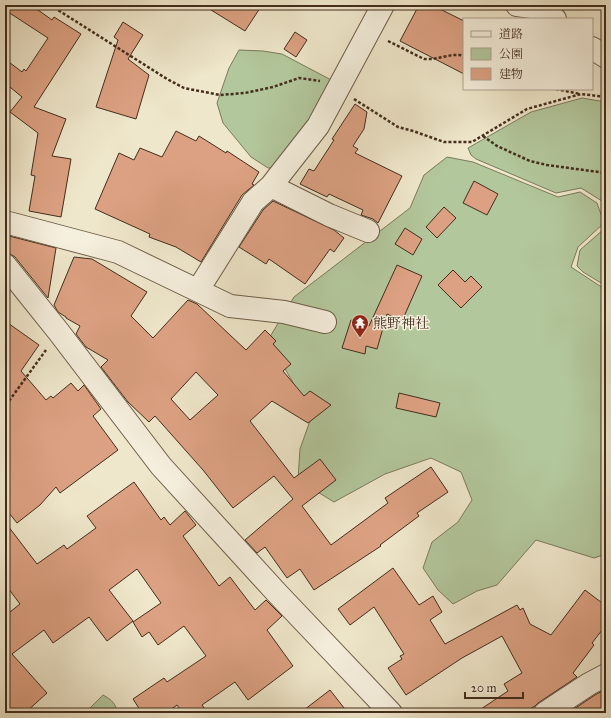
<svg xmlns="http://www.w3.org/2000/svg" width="611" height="718" font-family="'IM FELL Great Primer','Noto Serif JP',serif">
  <rect width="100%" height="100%" fill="#efe7cb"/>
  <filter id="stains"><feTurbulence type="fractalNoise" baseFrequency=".005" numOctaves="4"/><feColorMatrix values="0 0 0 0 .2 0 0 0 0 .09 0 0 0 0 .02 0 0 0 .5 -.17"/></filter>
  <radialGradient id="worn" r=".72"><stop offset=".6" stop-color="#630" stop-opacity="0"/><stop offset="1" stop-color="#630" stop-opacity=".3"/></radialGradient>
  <path fill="#b3c79c" stroke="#7b7a5c" d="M 239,50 L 263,51 L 282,54 L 335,82 L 279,168 L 268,168 L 251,157 L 223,123 L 217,103 L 229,68 Z
    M 582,98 L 606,102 L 606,214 L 602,201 L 581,188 L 556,193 L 476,159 L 471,155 L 468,148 L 531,112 Z
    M 447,157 L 473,162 L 558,197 L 580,192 L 597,203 L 604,223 L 578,247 L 571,267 L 606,290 L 606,554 L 594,558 L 536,540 L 497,585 L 477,591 L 453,604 L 438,590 L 423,568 L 432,542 L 458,522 L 472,500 L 461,472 L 431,458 L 385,474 L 334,502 L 298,480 L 300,449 L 311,418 L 291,379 L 268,340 L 294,297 L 410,208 L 424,175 Z
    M 606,226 L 606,286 L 583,272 L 577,266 L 580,250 L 604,229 Z
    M 103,695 C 112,700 115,703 118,713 L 85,713 Z"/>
  <path fill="#dca182" stroke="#432d1d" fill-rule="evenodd" d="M 5,5 L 31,5 L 52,20 L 54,17 L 81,34 L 34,107 L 66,119 L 52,156 L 71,159 L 61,217 L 29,211 L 35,176 L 31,175 L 38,133 L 10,112 L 22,97 L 5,83 L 5,59 L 22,72 L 24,69 L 26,71 L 48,38 L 5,10 Z
    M 203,5 L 262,5 L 245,31 Z
    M 419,5 L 432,5 L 464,21 L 464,74 L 400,41 Z
    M 123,22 L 143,35 L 128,59 L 149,75 L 136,119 L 96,107 L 118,40 L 114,37 Z
    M 295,32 L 307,40 L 296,57 L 284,49 Z
    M 355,104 L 367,112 L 364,129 L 353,146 L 358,149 L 355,153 L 402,176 L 378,223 L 373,219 L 361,215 L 363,210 L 329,194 L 327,197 L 300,184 L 309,169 L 314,171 L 334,140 L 332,139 Z
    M 176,131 L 196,141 L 199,136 L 226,153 L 227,151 L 259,172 L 252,184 L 254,185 L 242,195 L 201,262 L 176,247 L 149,237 L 150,234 L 95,209 L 119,153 L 134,160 L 140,148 L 162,157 Z
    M 474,181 L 498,194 L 487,215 L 463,203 Z
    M 273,201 L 334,230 L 344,238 L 334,252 L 330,249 L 305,284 L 269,259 L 266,264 L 239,247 L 263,210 Z
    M 444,207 L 456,218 L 437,238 L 426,227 Z
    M 405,228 L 422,239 L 413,255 L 395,244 Z
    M 5,235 L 56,248 L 48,298 L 15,257 L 10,254 L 5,253 Z
    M 74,257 L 92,259 L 147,292 L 131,316 L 153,338 L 188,300 L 197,304 L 246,350 L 265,330 L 276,341 L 273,344 L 291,364 L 283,371 L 304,396 L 310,391 L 331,405 L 308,423 L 272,401 L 250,421 L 294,478 L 320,459 L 336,480 L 302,506 L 331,545 L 388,503 L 385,498 L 431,467 L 448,492 L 417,513 L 419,516 L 380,545 L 381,546 L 314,590 L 300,569 L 287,578 L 265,547 L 257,553 L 245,540 L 293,499 L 274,476 L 233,508 L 203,470 L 155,416 L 149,422 L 128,402 L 101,367 L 108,360 L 86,347 L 76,334 L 80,326 L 66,318 L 66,317 L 58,312 L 54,305 ZM 196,372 L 218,395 L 190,420 L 171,399 Z
    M 397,265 L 422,276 L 402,321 L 387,314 L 377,349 L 366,346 L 365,354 L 342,348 L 351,320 L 369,326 Z
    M 453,270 L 465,282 L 471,276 L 482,287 L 461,308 L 438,285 Z
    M 5,321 L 39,345 L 21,371 L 46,400 L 51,396 L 53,398 L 71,383 L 78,391 L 84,385 L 101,409 L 93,416 L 118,450 L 60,493 L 56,487 L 40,505 L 17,523 L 5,508 Z
    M 399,393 L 440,403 L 436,417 L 396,408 Z
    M 134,482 L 161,520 L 164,517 L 170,525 L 185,511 L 196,525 L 183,536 L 219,586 L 230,577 L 255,610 L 266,600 L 282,616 L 267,630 L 293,666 L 248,700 L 235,682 L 202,705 L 208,713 L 183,713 L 177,705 L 166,713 L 142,713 L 133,699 L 164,678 L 167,682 L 206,656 L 184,626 L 158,645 L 149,632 L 142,637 L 133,622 L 161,603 L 137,569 L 109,590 L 133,621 L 107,641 L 89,617 L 53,643 L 44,630 L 12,654 L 47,693 L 25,713 L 5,713 L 5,616 L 20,604 L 5,584 L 5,522 L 37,564 L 64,545 L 67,549 L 96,528 L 87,516 Z
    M 393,568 L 419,605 L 433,596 L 442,612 L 430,620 L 445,644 L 517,605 L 520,610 L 523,608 L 530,624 L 551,635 L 585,590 L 606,606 L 606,625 L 592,643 L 594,645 L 573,673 L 577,677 L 538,703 L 535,706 L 523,713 L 475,713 L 508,691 L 504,684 L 522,673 L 502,636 L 462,658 L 406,695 L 388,668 L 402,659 L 400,656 L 404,654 L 374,607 L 350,625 L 338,609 Z
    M 606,689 L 606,713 L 568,713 L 595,695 Z
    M 330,690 L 348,713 L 300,713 Z"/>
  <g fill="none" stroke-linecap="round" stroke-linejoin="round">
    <g stroke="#6e5c48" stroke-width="24">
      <path id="minor" d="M 517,5 L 539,8 L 555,19
        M 592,48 L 606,57
        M 271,186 L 329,215 L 368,231
        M 5,222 L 118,252 L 230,306 L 284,312 L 325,322
        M 198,290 L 253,202 L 271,186 L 318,126 L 383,5
        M 545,713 L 589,684 L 606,675"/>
    </g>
    <g stroke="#6e5c48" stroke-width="24">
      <path id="tertiary" d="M 5,265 L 58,331 L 161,466 L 276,592 L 391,713"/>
    </g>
    <path stroke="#432d1d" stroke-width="2.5" stroke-dasharray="3 2" stroke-linecap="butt" d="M 50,5 L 167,79 L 184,88 L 220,95 L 245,93 L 273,87 L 299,78 L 320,81
      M 388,41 L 424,59 L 432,59 L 453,55 L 460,55 L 464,57
      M 556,89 L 580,94
      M 354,99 L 398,127 L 413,131 L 444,142 L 472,142 L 527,109 L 581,94 L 606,97
      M 483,136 L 497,146 L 530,161 L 547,165 L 606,173
      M 5,410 L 9,401 L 46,350"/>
    <use href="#minor" stroke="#f5efdd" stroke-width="22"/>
    <use href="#tertiary" stroke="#f5efdd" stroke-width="22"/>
  </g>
  <defs>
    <g id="temple-pin" transform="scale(0.9)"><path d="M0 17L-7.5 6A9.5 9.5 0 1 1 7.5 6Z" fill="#8f2418" stroke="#f5efdd"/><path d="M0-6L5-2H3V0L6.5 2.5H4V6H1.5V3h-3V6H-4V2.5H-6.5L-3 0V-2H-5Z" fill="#fff"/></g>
  </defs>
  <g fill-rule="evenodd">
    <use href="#temple-pin" x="360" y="323"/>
  </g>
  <g text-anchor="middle" stroke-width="3" stroke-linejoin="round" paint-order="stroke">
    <g font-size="14" fill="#432d1d" stroke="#f5efdd" text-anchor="start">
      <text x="373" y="328">熊野神社</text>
    </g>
  </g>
  <rect width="611" height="718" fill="none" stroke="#efe7cb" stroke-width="20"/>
  <rect x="6" y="6" width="599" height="706" fill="none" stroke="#432d1d" stroke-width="2"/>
  <rect x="10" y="10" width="591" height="698" fill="none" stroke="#432d1d"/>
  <rect x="463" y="18" width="130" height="72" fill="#f5efdd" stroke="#aea190"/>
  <rect x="471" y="31" width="20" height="6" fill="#f5efdd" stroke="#aea190"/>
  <text x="499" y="38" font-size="12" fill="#432d1d">道路</text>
  <rect x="471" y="48" width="20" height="12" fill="#b3c79c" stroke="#aea190"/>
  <text x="499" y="58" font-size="12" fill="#432d1d">公園</text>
  <rect x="471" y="68" width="20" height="12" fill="#dca182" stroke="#aea190"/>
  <text x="499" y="78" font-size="12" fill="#432d1d">建物</text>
  <path d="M465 692v6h58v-6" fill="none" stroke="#432d1d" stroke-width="2"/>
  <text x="471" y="692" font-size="12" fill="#432d1d" stroke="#f5efdd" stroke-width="3" paint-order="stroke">20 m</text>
  <rect width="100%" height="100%" filter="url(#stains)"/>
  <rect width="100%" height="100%" fill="url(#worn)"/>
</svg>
